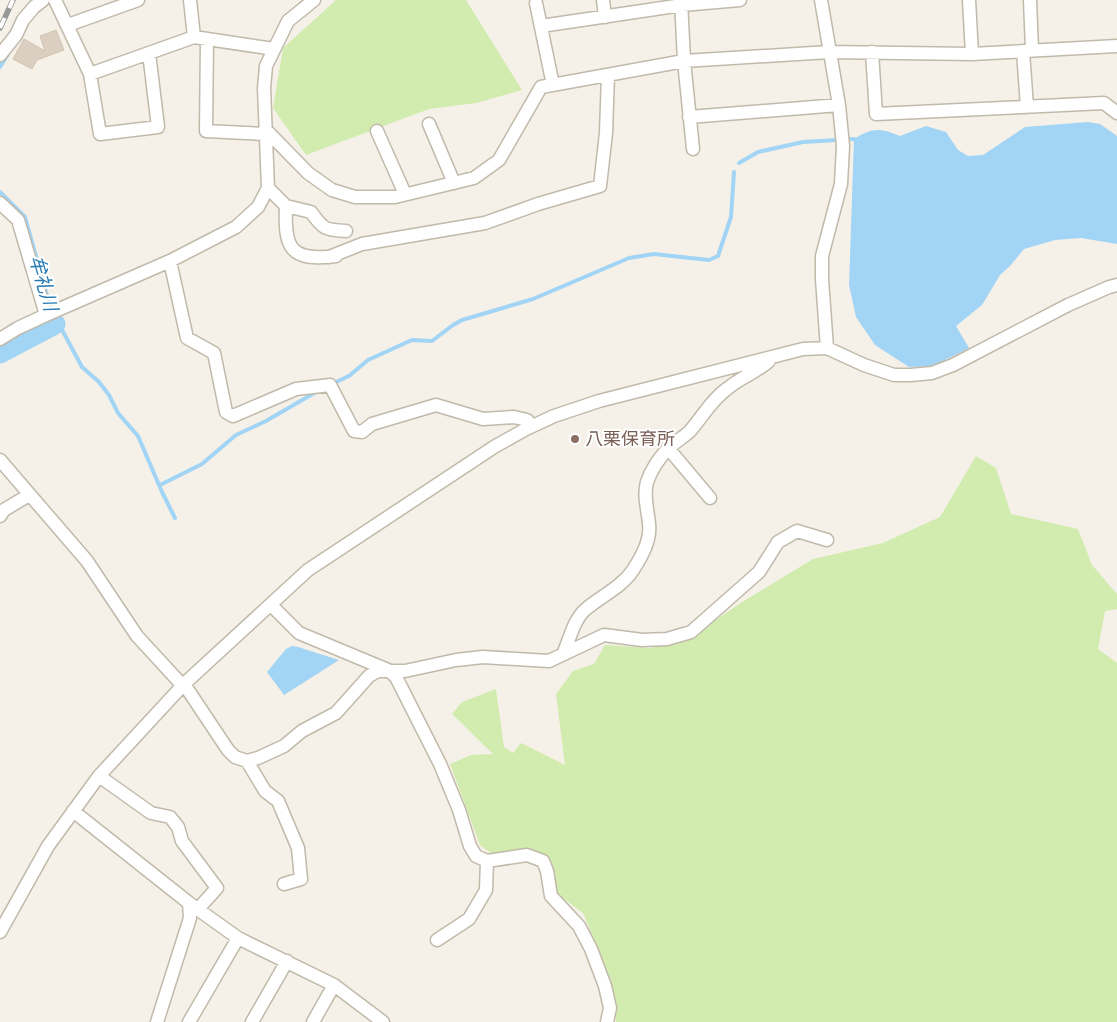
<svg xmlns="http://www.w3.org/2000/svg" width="1117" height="1022" font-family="'Space Grotesk','Noto Sans JP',sans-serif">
  <rect width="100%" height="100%" fill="#f5f1e8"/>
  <path fill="#d1ecae" d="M 336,0 L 466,0 L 522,90 L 476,103 L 429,109 L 306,155 L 273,108 L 283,48 Z
    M 976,456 L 996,468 L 1011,514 L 1078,529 L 1092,565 L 1117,594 L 1117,609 L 1105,611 L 1098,649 L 1117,663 L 1117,1022 L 616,1022 L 611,980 L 583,913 L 556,893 L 531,851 L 491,853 L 480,845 L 450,764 L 471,755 L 493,754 L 452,714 L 462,702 L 496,689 L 504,747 L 513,753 L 521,743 L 565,765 L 556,694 L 573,671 L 594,664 L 605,645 L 651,648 L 691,637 L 739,604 L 813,559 L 883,543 L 940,517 Z"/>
  <path fill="#a1d4f5" d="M 1088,122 L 1100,124 L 1117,136 L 1117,244 L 1081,238 L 1055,240 L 1024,249 L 1010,266 L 1000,275 L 982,305 L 956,326 L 969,348 L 933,366 L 909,367 L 875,345 L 856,317 L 849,285 L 854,139 C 872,127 881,128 900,136 L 926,126 L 946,132 L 958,150 L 968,156 L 983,155 L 1025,127 Z
    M 292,646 L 298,647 L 339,660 L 284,695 L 267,672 L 286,649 Z"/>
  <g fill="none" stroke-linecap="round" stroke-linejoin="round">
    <path stroke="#a1d4f5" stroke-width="4" d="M 0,67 L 8,54
      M 739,163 L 758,152 L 803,142 L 854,139
      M 0,192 L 25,217 L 55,324 L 60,326 L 82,367 L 99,382 L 109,395 L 118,413 L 138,436 L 162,492 L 175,518
      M 334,383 L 349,376 L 368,360 L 412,340 L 432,341 L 453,325 L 462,320 L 533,299 L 629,258 L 654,254 L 709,260 L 718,256 L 731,217 L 734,172
      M 160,485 L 202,464 L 236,435 L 266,421 L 316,392"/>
    <path stroke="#a1d4f5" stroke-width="21" d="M 0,353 L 55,324"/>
  </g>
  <path fill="#dacfc0" stroke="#d3c4af" d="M 56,30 L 64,50 L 37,60 L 32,69 L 13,59 L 24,39 L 45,51 L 40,36 Z"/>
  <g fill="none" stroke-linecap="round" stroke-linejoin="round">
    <g stroke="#c1b9aa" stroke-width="15">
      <path id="minor" d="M 55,0 L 90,74 L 100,134 L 158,127 L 149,53
        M 190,0 L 194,37
        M 603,0 L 605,17
        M 681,0 L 684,61 L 693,149
        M 821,0 L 839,105 L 843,146 L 841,184 L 822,256 L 822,279 L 827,348
        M 969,0 L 972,54
        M 1030,0 L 1032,50
        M 536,3 L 553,85
        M 68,25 L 138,0
        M 541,26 L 682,5 L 740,0
        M 207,39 L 206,131 L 265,134
        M 1023,51 L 1027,107
        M 872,52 L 876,114 L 1104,103 L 1117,113
        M 0,55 L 16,35 L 23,20 L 34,7 L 43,0
        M 90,74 L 194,37 L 274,49
        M 689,117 L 839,105
        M 429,124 L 454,183
        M 265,129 L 308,173 L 332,190 L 355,197 L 395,197 L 474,178 L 499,160 L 541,87 L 684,61 L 829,52 L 972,54 L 1117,46
        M 377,131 L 405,194
        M 268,188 L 286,206 L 311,212 C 323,229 325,230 346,231
        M 0,203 L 18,220 L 46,315
        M 286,206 C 284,248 290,262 336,256
        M 329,257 L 362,244 L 485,223 L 538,204 L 600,186 L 606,133 L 608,75
        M 170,261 L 187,338 L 214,353 L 226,412 L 233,416 L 296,389 L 330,385 L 354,431 L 362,432 L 372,424 L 436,405 L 483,419 L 514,417 L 527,420 L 532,426
        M 0,339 L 18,328 L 46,315 L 170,261 L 236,227 L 258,207 L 268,188 L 264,88 L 266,66 L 288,21 L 314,0
        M 668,448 L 710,498
        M 0,460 L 87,561 L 137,636 L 183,686
        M 0,516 L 4,510 L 29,495
        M 272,606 L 299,633 L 388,670 L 396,677 L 440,764 L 459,810 L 470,846 L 476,856 L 487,861 L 527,855 L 543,861 L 547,871 L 551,896 L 579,926 L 591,949 L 605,986 L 610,1008 L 607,1022
        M 564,652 C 570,638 574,619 586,609 C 601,596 622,587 633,570 C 642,556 651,540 649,524 C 648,510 643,496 647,482 C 651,470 660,456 670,447 C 676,441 684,437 690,431 C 703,416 712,399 728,388 C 741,377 757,372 769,361
        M 184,684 L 228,750 L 235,757 L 247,761 L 258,758 L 284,746 L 302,731 L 336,713 L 369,676 L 378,671 L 405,671 L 456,660 L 483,657 L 549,661 L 604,635 L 642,640 L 667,639 L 691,632 L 759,572 L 778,542 L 797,531 L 827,540
        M 247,761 L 265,791 L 278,801 L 298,848 L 301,879 L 284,884
        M 99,776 L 151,813 L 170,817 L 178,827 L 182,841 L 217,888 L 198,909
        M 73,811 L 189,903 L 238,938 L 334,985 L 383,1022
        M 0,932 L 48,846 L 99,776 L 184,684 L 308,570 L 494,447 L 526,429 L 554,416 L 599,401 L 803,349 L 827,348 L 864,365 L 894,375 L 911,375 L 932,373 L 953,365 L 1068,305 L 1109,287 L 1117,285
        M 437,940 L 469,919 L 486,890 L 487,861
        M 157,1022 L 190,918 L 189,903
        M 189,1022 L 238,938
        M 252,1022 L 287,961
        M 313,1022 L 334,985"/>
    </g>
    <use href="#minor" stroke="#fff" stroke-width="12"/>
    <g stroke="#979797" stroke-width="5.5">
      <path id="rail" d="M 0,28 L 13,0"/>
    </g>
    <use href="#rail" stroke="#fff" stroke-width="4" stroke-dasharray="11" stroke-linecap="butt"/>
  </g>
  <circle fill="#8d6e63" stroke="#fff" stroke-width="2" cx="575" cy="439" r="5"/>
  <g text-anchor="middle" stroke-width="4" stroke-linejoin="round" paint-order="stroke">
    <g font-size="18" fill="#785e54" stroke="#fff" text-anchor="start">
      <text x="585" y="445">八栗保育所</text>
    </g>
    <g font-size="19" font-style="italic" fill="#277ab3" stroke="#fff">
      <text transform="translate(44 283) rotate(74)" y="7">牟礼川</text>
    </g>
  </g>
</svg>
